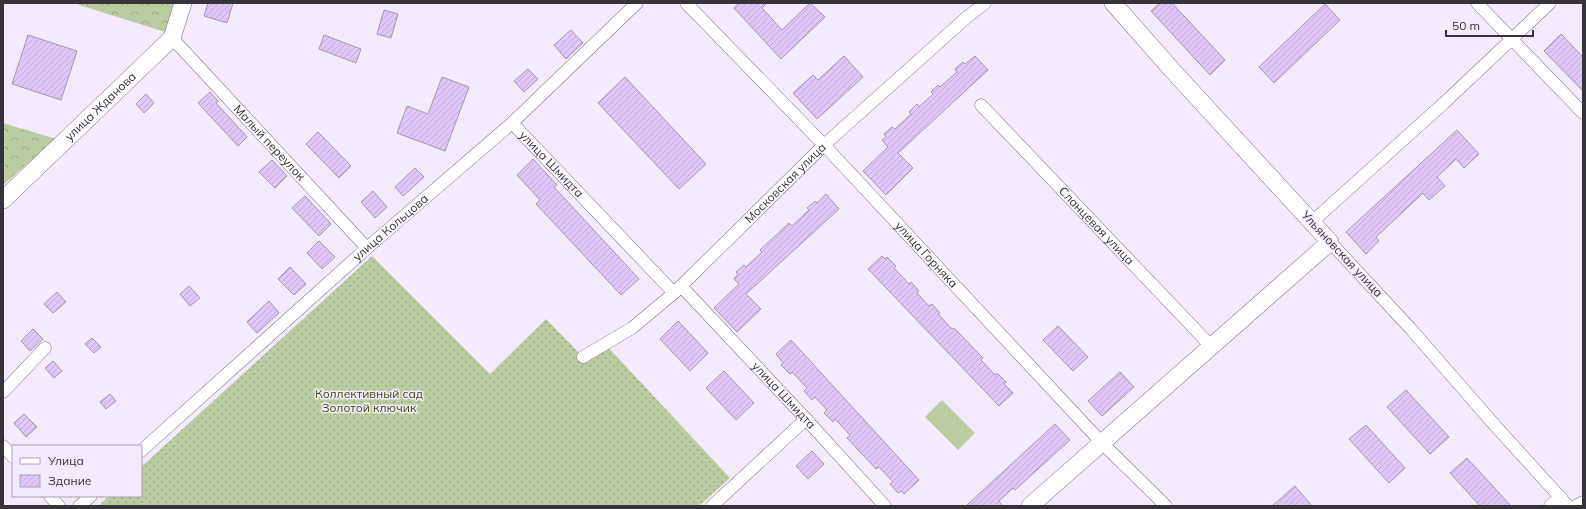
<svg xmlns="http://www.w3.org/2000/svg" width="1586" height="509" font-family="Mulish,sans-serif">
  <defs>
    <pattern id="grass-dots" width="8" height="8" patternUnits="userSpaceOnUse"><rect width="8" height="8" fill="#bccca1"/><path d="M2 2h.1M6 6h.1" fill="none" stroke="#9aa684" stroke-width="1.8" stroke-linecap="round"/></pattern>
    <pattern id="forest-crowns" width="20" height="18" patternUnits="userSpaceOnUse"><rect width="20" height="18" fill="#bccca1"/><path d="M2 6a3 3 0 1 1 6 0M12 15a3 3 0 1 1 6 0" fill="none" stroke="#9aa684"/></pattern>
    <pattern id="building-hatch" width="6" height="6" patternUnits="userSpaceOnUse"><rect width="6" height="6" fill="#e0c7fa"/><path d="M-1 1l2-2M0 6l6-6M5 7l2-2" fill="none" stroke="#c1abd7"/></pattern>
  </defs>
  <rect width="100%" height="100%" fill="#f3eafe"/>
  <path fill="url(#grass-dots)" d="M 372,256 L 490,374 L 546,319 L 588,362 L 606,345 L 730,478 L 699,506 L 98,506 L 109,496 L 141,496 L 141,467 Z"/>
  <path fill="url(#forest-crowns)" d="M 73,3 L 174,3 L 165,32 Z
    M 3,123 L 56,139 L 3,185 Z"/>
  <path fill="#bccca1" d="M 942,400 L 975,433 L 958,450 L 925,417 Z"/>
  <path fill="url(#building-hatch)" stroke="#a299ac" d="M 208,3 L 233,3 L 227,23 L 204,16 Z
    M 739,3 L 767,3 L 762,8 L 782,30 L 810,3 L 825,17 L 781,59 L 734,8 Z
    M 1160,3 L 1172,3 L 1225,60 L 1210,75 L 1151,11 Z
    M 1325,4 L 1340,20 L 1274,83 L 1259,67 Z
    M 384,10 L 398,14 L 391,38 L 377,34 Z
    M 571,30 L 583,43 L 566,59 L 554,45 Z
    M 1561,34 L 1583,57 L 1583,91 L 1544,51 Z
    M 28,35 L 77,51 L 61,100 L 12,84 Z
    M 324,35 L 361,49 L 356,63 L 319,49 Z
    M 844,56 L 863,77 L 817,119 L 793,93 L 813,75 L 818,80 Z
    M 975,56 L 988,70 L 898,153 L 913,168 L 886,195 L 863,171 L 888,147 L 882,140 L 886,137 L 884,134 L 892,127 L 895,129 L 911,114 L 909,112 L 917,104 L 919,107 L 933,94 L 931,92 L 938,85 L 940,87 L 957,72 L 955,69 L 963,62 L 965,64 Z
    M 528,69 L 538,79 L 524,92 L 514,81 Z
    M 442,77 L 469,87 L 445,151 L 397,133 L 407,106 L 428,114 Z
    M 625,77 L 706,164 L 679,189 L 598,103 Z
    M 210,92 L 218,101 L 216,103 L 247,137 L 238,146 L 198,103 Z
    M 146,94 L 154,103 L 144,113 L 136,104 Z
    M 1457,130 L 1479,154 L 1464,168 L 1456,159 L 1437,177 L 1445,186 L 1429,200 L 1423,193 L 1376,237 L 1379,241 L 1366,254 L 1346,232 Z
    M 318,132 L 351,166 L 339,178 L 306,144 Z
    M 533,159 L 557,185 L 554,187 L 639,279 L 621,295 L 536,204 L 540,200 L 517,175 Z
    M 272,160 L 287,176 L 275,188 L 259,172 Z
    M 415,168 L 424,177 L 403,196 L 395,187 Z
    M 373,191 L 387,207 L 375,218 L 361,202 Z
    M 826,194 L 839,209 L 746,294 L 761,309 L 737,332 L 714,308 L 739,284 L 734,279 L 738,274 L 736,272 L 744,265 L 746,267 L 762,252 L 760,250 L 789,223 L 792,226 L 809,210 L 807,208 L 815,201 L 817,203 Z
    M 305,196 L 331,224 L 319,236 L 292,208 Z
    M 319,241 L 335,257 L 322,269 L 307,253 Z
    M 882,256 L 885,259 L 887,257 L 896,266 L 894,268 L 909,284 L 911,282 L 919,291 L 917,293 L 929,306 L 932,304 L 940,313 L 938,314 L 952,329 L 954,328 L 983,358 L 981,360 L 995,375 L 997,373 L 1006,382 L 1004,384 L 1013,393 L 999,406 L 868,269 Z
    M 290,267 L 306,284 L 294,295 L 278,279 Z
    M 189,286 L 200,298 L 190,306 L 180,294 Z
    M 57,292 L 66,302 L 53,313 L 44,304 Z
    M 269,301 L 279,313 L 257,333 L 247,322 Z
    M 678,321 L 708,353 L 690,371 L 660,339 Z
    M 1058,326 L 1088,357 L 1073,371 L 1043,340 Z
    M 33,329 L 43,339 L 30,351 L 21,341 Z
    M 92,338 L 101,347 L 94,353 L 85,344 Z
    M 791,340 L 919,480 L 904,494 L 901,491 L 898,493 L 890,484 L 893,482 L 879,467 L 876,469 L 847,438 L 850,435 L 835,419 L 833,422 L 824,413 L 827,410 L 815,397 L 812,400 L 804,391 L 807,388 L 792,372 L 790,374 L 781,365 L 783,363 L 776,354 Z
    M 53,361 L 62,371 L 54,378 L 45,368 Z
    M 724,371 L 754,403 L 736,420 L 706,388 Z
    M 1120,372 L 1134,387 L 1102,416 L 1088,401 Z
    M 1406,390 L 1449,437 L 1430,454 L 1387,407 Z
    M 110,394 L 116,401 L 106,409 L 100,402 Z
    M 24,414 L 37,427 L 26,437 L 14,423 Z
    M 1055,424 L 1070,440 L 1015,490 L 1013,488 L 999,501 L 1003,506 L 966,506 Z
    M 1366,425 L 1405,468 L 1389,483 L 1349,439 Z
    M 812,451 L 824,464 L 808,479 L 796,466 Z
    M 1467,458 L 1511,506 L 1480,506 L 1450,473 Z
    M 1295,486 L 1312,506 L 1272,506 Z"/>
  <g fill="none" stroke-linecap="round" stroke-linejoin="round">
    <g stroke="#7a7183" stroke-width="13">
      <g id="street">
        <path id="s1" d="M 686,3 L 824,145 L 1102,443 L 1166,506"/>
        <path d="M 1477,3 L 1583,113"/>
        <path id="s2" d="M 172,38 L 367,248"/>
        <path id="s3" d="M 981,105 L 1211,346"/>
        <path id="s4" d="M 512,123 L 674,293"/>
        <path d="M 1312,222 L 1444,103 L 1550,3"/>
        <path d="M 1330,242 L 1410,328 L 1491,421 L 1568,506"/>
        <path id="s5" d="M 681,286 L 806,419 L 885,506"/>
        <path id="s6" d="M 583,357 L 632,328 L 674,293 L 824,145 L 966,18 L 985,3"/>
        <path d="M 3,392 L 45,348"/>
        <path d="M 3,446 L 13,457"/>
        <path id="s7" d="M 141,451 L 367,248 L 512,123 L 637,3"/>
        <path d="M 50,496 L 59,506"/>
        <path d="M 79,506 L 91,496"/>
        <path d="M 712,506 L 806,419"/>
        <path d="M 1550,506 L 1561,497"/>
        <path d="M 1576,506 L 1583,502"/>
      </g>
    </g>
    <g stroke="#7a7183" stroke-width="18">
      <g id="secondary">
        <path id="s8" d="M 3,200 L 172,38 L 183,3"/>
        <path d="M 1030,506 L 1330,242 L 1173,71 L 1113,3"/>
      </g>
    </g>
    <use href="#street" stroke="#fff" stroke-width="12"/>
    <use href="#secondary" stroke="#fff" stroke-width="17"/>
  </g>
  <g text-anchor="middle" stroke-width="3" stroke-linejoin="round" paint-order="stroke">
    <g font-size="12" fill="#36333a" stroke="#f3eafe">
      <text dy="4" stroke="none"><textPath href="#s8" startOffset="135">улица Жданова</textPath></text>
      <text dy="4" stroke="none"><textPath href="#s2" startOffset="143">Малый переулок</textPath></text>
      <text dy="4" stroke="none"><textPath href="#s4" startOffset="57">улица Шмидта</textPath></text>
      <text dy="4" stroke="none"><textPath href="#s6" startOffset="268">Московская улица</textPath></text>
      <text dy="4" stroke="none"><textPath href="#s3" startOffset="167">Сланцевая улица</textPath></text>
      <text dy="4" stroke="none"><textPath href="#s7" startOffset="335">улица Кольцова</textPath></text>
      <text dy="4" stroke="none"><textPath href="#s1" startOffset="348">улица Горняка</textPath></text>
      <text transform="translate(1342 254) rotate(47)" y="4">Ульяновская улица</text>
      <text dy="4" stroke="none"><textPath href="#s5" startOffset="150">улица Шмидта</textPath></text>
    </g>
    <g font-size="12" fill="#3c4f03" stroke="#f3eafe">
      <text x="369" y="398">Коллективный сад<tspan x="369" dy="14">Золотой ключик</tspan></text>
    </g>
  </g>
  <rect width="1586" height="509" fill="none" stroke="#36333a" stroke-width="8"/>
  <rect x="12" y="445" width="130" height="52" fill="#f3eafe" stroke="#a7a1b0"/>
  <rect x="20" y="458" width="20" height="6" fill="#ffffff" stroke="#a7a1b0"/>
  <text x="48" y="465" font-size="12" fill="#36333a">Улица</text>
  <rect x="20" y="475" width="20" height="12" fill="url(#building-hatch)" stroke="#a7a1b0"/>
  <text x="48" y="485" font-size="12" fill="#36333a">Здание</text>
  <path d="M1446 30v6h87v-6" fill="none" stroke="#36333a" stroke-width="2"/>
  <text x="1452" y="30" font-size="12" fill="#36333a" stroke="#f3eafe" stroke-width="3" paint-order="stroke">50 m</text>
</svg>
